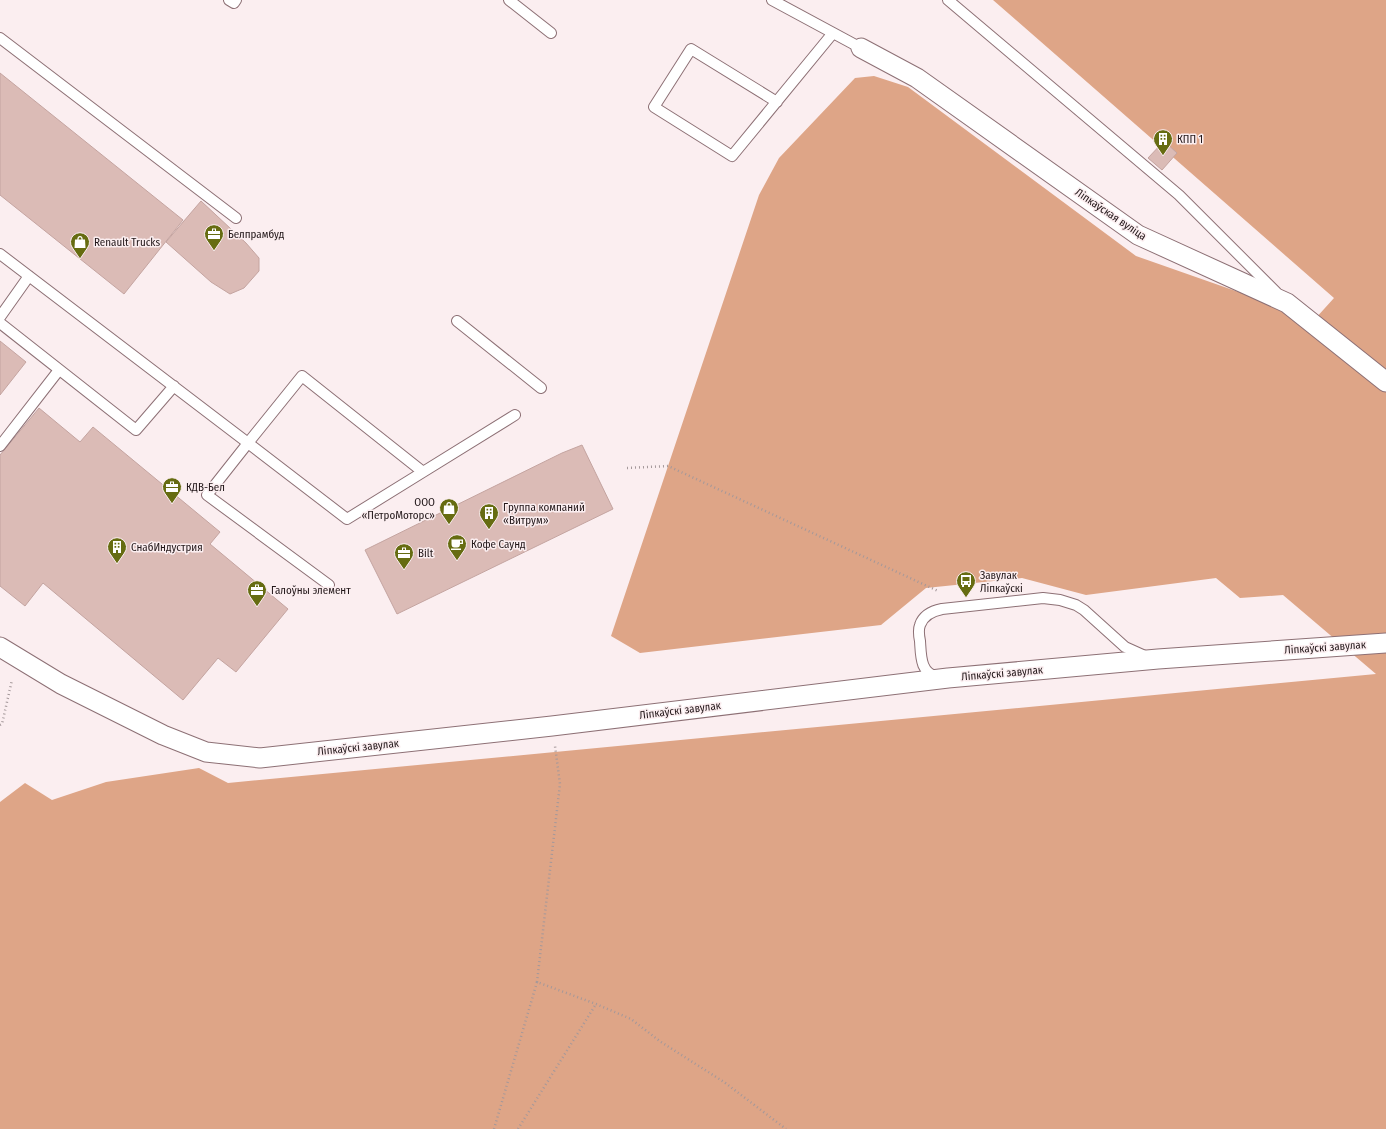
<svg xmlns="http://www.w3.org/2000/svg" width="1386" height="1129" font-family="'Fira Sans Condensed',sans-serif">
  <rect width="100%" height="100%" fill="#fbeef0"/>
  <path fill="#dea587" d="M 993,0 L 1386,0 L 1386,1129 L 0,1129 L 0,802 L 25,783 L 52,800 L 106,782 L 199,768 L 228,783 L 1376,674 L 1283,595 L 1240,598 L 1216,578 L 1086,595 L 1022,578 L 926,588 L 881,625 L 640,653 L 611,636 L 759,195 L 779,158 L 855,78 L 874,76 L 908,87 L 1136,256 L 1315,319 L 1334,298 Z"/>
  <path fill="#dbbbb6" stroke="#c4a4a0" d="M 0,73 L 183,220 L 124,294 L 0,195 Z
    M 1164,141 L 1177,153 L 1162,170 L 1148,158 Z
    M 201,201 L 246,243 L 259,258 L 259,271 L 244,288 L 230,294 L 211,282 L 166,242 Z
    M 0,341 L 26,362 L 0,395 Z
    M 39,408 L 80,442 L 93,427 L 220,532 L 210,544 L 288,609 L 236,672 L 218,658 L 183,700 L 43,583 L 25,606 L 0,586 L 0,455 Z
    M 582,445 L 613,509 L 397,614 L 365,550 L 562,453 Z"/>
  <g fill="none" stroke-linecap="round" stroke-linejoin="round">
    <g stroke="#8d7075" stroke-width="12">
      <path id="lane" d="M 229,0 L 234,3 L 236,0
        M 509,0 L 551,33
        M 772,0 L 861,48
        M 948,0 L 1179,195 L 1276,292
        M 0,38 L 236,218
        M 777,102 L 691,49 L 654,107 L 732,156 L 833,33
        M 0,254 L 248,443 L 302,376 L 423,472 L 515,415
        M 0,317 L 29,276
        M 457,321 L 541,388
        M 0,323 L 136,430 L 174,386
        M 0,446 L 59,370
        M 329,585 L 207,495 L 248,443 L 347,519 L 423,472
        M 938,677 C 920,674 921,655 920,641 C 919,636 918,630 920,625 C 923,616 932,611 942,609 L 1043,598 L 1060,600 L 1076,605 L 1084,610 L 1125,647 L 1145,656"/>
    </g>
    <g stroke="#8d7075" stroke-width="21">
      <path id="street" d="M 861,48 L 917,78 L 1138,235 L 1287,303 L 1386,382
        M 0,647 L 61,684 L 163,735 L 206,752 L 260,758 L 552,726 L 948,678 L 1158,659 L 1386,643"/>
    </g>
    <path stroke="#a4989a" stroke-width="2.5" stroke-dasharray="1 3" stroke-linecap="butt" d="M 627,468 L 668,466 L 938,591
      M 0,725 L 2,724 L 12,680
      M 537,982 L 560,784 L 555,746
      M 494,1129 L 537,982 L 596,1004 L 631,1019 L 661,1042 L 724,1082 L 786,1129
      M 518,1129 L 596,1004"/>
    <use href="#lane" stroke="#fff" stroke-width="10"/>
    <use href="#street" stroke="#fff" stroke-width="19"/>
  </g>
  <defs>
    <g id="building-pin" transform="scale(1)"><path d="M0 17L-7.5 6A9.5 9.5 0 1 1 7.5 6Z" fill="#666c11" stroke="#fbeef0"/><path d="M-4-6H4V6H1V3H-1V6H-4ZM-2.5-4.3h1.7v1.8h-1.7ZM.8-4.3h1.7v1.8H.8ZM-2.5-1h1.7V.8h-1.7ZM.8-1h1.7V.8H.8Z" fill="#fff"/></g>
    <g id="office-pin" transform="scale(1)"><path d="M0 17L-7.5 6A9.5 9.5 0 1 1 7.5 6Z" fill="#666c11" stroke="#fbeef0"/><path d="M-6-3h4V-5.5h4V-3h4V5H-6ZM-1-4.5V-3h2v-1.5ZM-6 0V1H6V0Z" fill="#fff"/></g>
    <g id="shop-pin" transform="scale(1)"><path d="M0 17L-7.5 6A9.5 9.5 0 1 1 7.5 6Z" fill="#666c11" stroke="#fbeef0"/><path d="M-5-2.5h2.3a2.7 3.5 0 0 1 5.4 0H5L5.5 6h-11ZM-1.5-2.5h3a1.5 2.3 0 0 0-3 0Z" fill="#fff"/></g>
    <g id="cafe-pin" transform="scale(1)"><path d="M0 17L-7.5 6A9.5 9.5 0 1 1 7.5 6Z" fill="#666c11" stroke="#fbeef0"/><path d="M-5.5-4.5H6V0H3Q3 3.5 0 3.5H-2.5Q-5.5 3.5-5.5 0ZM3-3.2v2h1.7v-2ZM-6 4.5H4V6H-6Z" fill="#fff"/></g>
    <g id="bus-pin" transform="scale(1)"><path d="M0 17L-7.5 6A9.5 9.5 0 1 1 7.5 6Z" fill="#666c11" stroke="#fbeef0"/><path d="M-5-6H5V4H4V6H2V4H-2V6H-4V4H-5ZM-3.5-4V0h7V-4ZM-3.5 1.2v1.5H-2V1.2ZM2 1.2v1.5H3.5V1.2Z" fill="#fff"/></g>
  </defs>
  <g fill-rule="evenodd">
    <use href="#building-pin" x="1163" y="139"/>
    <use href="#office-pin" x="214" y="234"/>
    <use href="#shop-pin" x="80" y="242"/>
    <use href="#office-pin" x="172" y="487"/>
    <use href="#shop-pin" x="449" y="508"/>
    <use href="#building-pin" x="489" y="513"/>
    <use href="#cafe-pin" x="457" y="544"/>
    <use href="#building-pin" x="117" y="547"/>
    <use href="#office-pin" x="404" y="553"/>
    <use href="#bus-pin" x="966" y="581"/>
    <use href="#office-pin" x="257" y="590"/>
  </g>
  <g text-anchor="middle" stroke-width="3" stroke-linejoin="round" paint-order="stroke">
    <g font-size="11" fill="#211618" stroke="#fbeef0" text-anchor="start">
      <text x="1177" y="143">КПП 1</text>
      <text x="228" y="238">Белпрамбуд</text>
      <text x="94" y="246">Renault Trucks</text>
      <text x="186" y="491">КДВ-Бел</text>
      <text x="435" y="506" text-anchor="end">ООО<tspan x="435" dy="13">«ПетроМоторс»</tspan></text>
      <text x="503" y="511">Группа компаний<tspan x="503" dy="13">«Витрум»</tspan></text>
      <text x="471" y="548">Кофе Саунд</text>
      <text x="131" y="551">СнабИндустрия</text>
      <text x="418" y="557">Bilt</text>
      <text x="980" y="579">Завулак<tspan x="980" dy="13">Ліпкаўскі</tspan></text>
      <text x="271" y="594">Галоўны элемент</text>
    </g>
    <g font-size="11" fill="#211618" stroke="#fbeef0">
      <text transform="translate(1111 214) rotate(34)" y="4">Ліпкаўская вуліца</text>
      <text transform="translate(1325 647) rotate(-4)" y="4">Ліпкаўскі завулак</text>
      <text transform="translate(1002 673) rotate(-5)" y="4">Ліпкаўскі завулак</text>
      <text transform="translate(680 710) rotate(-7)" y="4">Ліпкаўскі завулак</text>
      <text transform="translate(358 747) rotate(-6)" y="4">Ліпкаўскі завулак</text>
    </g>
  </g>
</svg>
